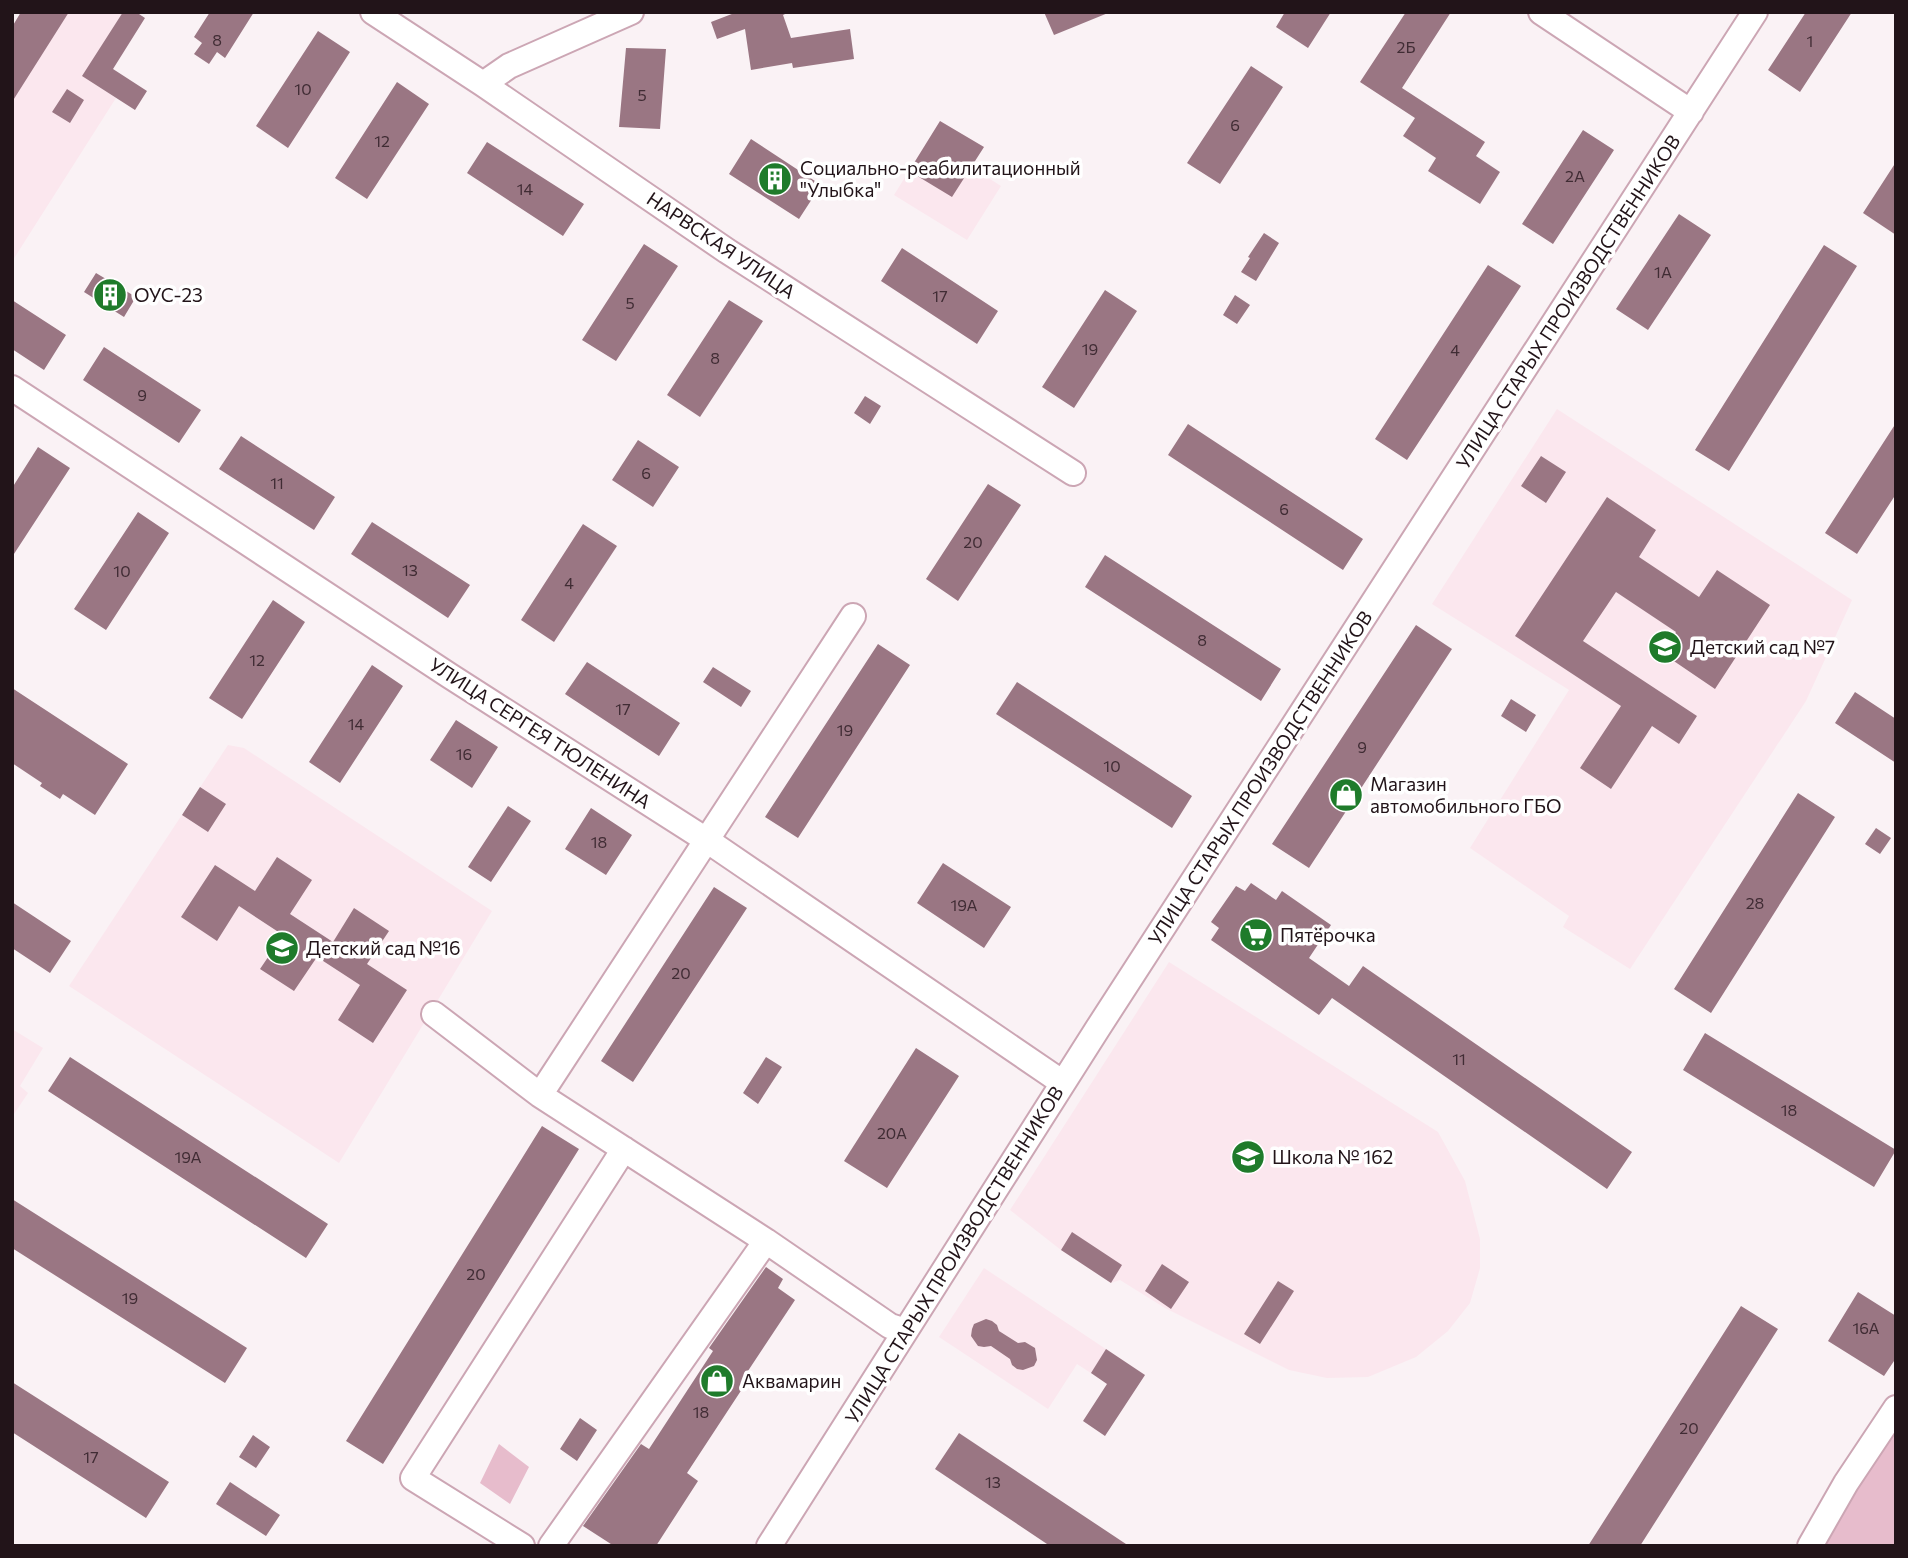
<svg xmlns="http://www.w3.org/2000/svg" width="1908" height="1558" font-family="Commissioner,sans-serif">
  <rect width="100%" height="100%" fill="#faf2f5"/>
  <path fill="#fbe7ee" d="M 21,12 L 123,12 L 83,76 L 116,98 L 13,260 L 12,27 Z
    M 940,121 L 984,147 L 971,167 L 1001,186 L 967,240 L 894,195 Z
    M 1557,409 L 1852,600 L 1806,701 L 1630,969 L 1563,927 L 1569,916 L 1470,848 L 1569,690 L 1432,604 Z
    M 228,745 L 244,748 L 492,911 L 339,1163 L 69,986 Z
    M 1169,962 L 1438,1132 L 1465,1181 L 1480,1239 L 1480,1268 L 1470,1303 L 1448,1331 L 1416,1357 L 1368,1377 L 1327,1378 L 1289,1370 L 1165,1308 L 1120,1280 L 1111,1283 L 1061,1250 L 1010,1210 Z
    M 12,1029 L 43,1048 L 20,1086 L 28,1093 L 12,1117 Z
    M 984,1268 L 1145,1375 L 1129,1398 L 1077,1364 L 1048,1409 L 939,1337 Z"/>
  <path fill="#e7bccc" d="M 1896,1424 L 1896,1546 L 1817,1546 Z
    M 499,1444 L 529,1467 L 510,1504 L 480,1483 Z"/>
  <path fill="#9a7683" d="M 21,12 L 69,12 L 12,102 L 12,27 Z
    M 123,12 L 136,12 L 145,18 L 113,69 L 147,91 L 135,110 L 82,76 Z
    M 210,12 L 254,12 L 225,58 L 217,52 L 209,64 L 194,54 L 202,43 L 194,37 Z
    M 737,12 L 785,12 L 785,14 L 783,15 L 791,38 L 850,29 L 854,59 L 793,68 L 792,63 L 751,70 L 745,29 L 717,39 L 711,22 Z
    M 1044,12 L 1108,12 L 1108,13 L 1054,35 Z
    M 1285,12 L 1331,12 L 1308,48 L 1276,27 Z
    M 1406,12 L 1451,12 L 1402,88 L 1485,142 L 1476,156 L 1500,172 L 1480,204 L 1428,171 L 1436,158 L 1403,136 L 1415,118 L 1360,82 Z
    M 1806,12 L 1852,12 L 1800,92 L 1768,70 Z
    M 318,31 L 350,52 L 288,148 L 256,126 Z
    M 626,48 L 666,49 L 660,129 L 619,127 Z
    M 1251,66 L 1283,87 L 1220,184 L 1187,163 Z
    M 397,82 L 429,104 L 367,199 L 335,178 Z
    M 67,89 L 84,100 L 70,123 L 52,112 Z
    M 940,121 L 984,147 L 952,197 L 909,171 Z
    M 1583,130 L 1614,150 L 1553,244 L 1522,224 Z
    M 751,139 L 821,185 L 799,219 L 729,174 Z
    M 487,142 L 584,204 L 563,236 L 467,173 Z
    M 1896,162 L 1896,235 L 1863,213 Z
    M 1679,214 L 1711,235 L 1648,330 L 1616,309 Z
    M 1264,233 L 1279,243 L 1256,281 L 1241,272 L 1250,258 L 1248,257 Z
    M 644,244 L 678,266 L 616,361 L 582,340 Z
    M 1824,245 L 1857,266 L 1729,471 L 1695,450 Z
    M 902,248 L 998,311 L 977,344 L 881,281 Z
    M 1488,265 L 1521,286 L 1407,460 L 1375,439 Z
    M 96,273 L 136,297 L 124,317 L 84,292 Z
    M 1105,290 L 1137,311 L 1074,408 L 1042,387 Z
    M 1235,295 L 1250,305 L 1237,324 L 1223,315 Z
    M 12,300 L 66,335 L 44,370 L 12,349 Z
    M 729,300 L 763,321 L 700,417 L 667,395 Z
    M 104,347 L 201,410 L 179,443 L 83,380 Z
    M 865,396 L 881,406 L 870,424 L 854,413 Z
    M 1896,423 L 1896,494 L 1857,554 L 1825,533 Z
    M 1188,424 L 1363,539 L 1343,570 L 1168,455 Z
    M 241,436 L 335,497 L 314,530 L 219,469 Z
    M 638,440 L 679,467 L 653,507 L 612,480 Z
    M 38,447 L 70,468 L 12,557 L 12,488 Z
    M 1541,456 L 1566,472 L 1546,503 L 1521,486 Z
    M 988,484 L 1021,505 L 958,601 L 926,579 Z
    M 1607,497 L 1656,530 L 1639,557 L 1699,597 L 1717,570 L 1770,605 L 1715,689 L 1662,653 L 1676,632 L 1616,592 L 1583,641 L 1697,716 L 1679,744 L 1652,726 L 1611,789 L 1580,768 L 1621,706 L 1515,636 Z
    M 138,512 L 169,533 L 106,630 L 74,609 Z
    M 372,522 L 470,585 L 448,618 L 351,554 Z
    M 583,524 L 617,546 L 554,642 L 521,620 Z
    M 1105,555 L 1281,669 L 1261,701 L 1085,587 Z
    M 273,600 L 305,622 L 242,719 L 209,698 Z
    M 1416,625 L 1452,649 L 1309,868 L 1272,844 Z
    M 878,644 L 910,665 L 798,838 L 765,817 Z
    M 587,662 L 680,723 L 659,756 L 565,694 Z
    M 372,665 L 403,686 L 340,783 L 309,762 Z
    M 713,667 L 751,691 L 741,707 L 703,682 Z
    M 1017,682 L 1192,796 L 1172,828 L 996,714 Z
    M 12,688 L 128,764 L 95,815 L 63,794 L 60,799 L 40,786 L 42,783 L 12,763 Z
    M 1855,692 L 1896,719 L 1896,763 L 1835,723 Z
    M 1511,699 L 1536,715 L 1526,732 L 1501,716 Z
    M 456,720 L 498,747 L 472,788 L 430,760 Z
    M 200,787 L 226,804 L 208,832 L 182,815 Z
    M 1798,793 L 1835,817 L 1711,1013 L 1674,989 Z
    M 508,806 L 531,821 L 491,882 L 468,867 Z
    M 591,808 L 632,835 L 606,875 L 565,849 Z
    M 1876,828 L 1891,838 L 1880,854 L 1865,844 Z
    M 277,857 L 312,880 L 290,914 L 333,942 L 354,908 L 389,931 L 367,964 L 407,990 L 373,1043 L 338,1020 L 360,985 L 317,957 L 294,991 L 260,969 L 283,935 L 239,906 L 217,941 L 181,917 L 215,865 L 255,891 Z
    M 943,863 L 1011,907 L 984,948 L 917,903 Z
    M 1251,883 L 1276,900 L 1282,891 L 1331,925 L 1309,958 L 1349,986 L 1363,966 L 1632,1152 L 1607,1189 L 1332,998 L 1319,1015 L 1211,940 L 1219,928 L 1211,922 L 1236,886 L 1245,891 Z
    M 714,887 L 747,908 L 633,1082 L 601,1061 Z
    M 12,902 L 71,941 L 50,973 L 12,948 Z
    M 1705,1033 L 1896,1150 L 1874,1187 L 1683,1070 Z
    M 916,1048 L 959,1076 L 887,1188 L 844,1161 Z
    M 70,1057 L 328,1224 L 306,1258 L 48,1091 Z
    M 766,1057 L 782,1067 L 758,1104 L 743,1093 Z
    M 542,1126 L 579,1149 L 383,1464 L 346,1441 Z
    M 12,1199 L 247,1348 L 225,1383 L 12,1248 Z
    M 1072,1232 L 1122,1265 L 1111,1283 L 1061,1250 Z
    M 1162,1264 L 1189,1282 L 1171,1309 L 1145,1291 Z
    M 766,1267 L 783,1279 L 778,1288 L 795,1300 L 742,1380 L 746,1383 L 687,1473 L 698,1481 L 656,1546 L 614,1546 L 583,1526 L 641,1444 L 649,1449 L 713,1351 L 709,1348 Z
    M 1278,1281 L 1294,1291 L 1260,1344 L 1244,1334 Z
    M 1858,1292 L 1896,1316 L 1896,1358 L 1884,1376 L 1828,1341 Z
    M 1741,1306 L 1778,1329 L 1640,1546 L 1588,1546 Z
    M 986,1319 L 992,1321 L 997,1325 L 999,1331 L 1018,1343 L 1025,1342 L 1035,1348 L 1037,1360 L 1034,1366 L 1023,1370 L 1017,1369 L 1012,1365 L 1010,1359 L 991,1346 L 984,1347 L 978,1346 L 971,1336 L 972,1329 L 974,1324 Z
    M 1106,1349 L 1145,1375 L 1105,1436 L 1083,1421 L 1107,1384 L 1091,1373 Z
    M 12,1382 L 169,1482 L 146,1518 L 12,1432 Z
    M 580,1418 L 597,1430 L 577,1461 L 560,1449 Z
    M 959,1433 L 989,1453 L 1129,1546 L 1050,1546 L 935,1469 Z
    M 253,1435 L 270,1447 L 256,1468 L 239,1457 Z
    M 230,1482 L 280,1515 L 266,1536 L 216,1504 Z"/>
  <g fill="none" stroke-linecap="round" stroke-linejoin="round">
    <g stroke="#cca6b4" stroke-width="28">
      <path id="minor" d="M 373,12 L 483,84 L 727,251 L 1073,473
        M 1541,12 L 1691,112
        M 483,84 L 509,66 L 631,12
        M 12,388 L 450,676 L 708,841 L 1063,1083
        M 434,1014 L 540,1095 L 766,1241 L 890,1326 L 905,1331
        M 540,1095 L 853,616
        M 522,1546 L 413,1478 L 624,1149
        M 551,1546 L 766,1241
        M 769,1546 L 1098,1028 L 1755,12
        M 1810,1546 L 1846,1483 L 1896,1408"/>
    </g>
    <use href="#minor" stroke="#fff" stroke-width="24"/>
  </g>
  <defs>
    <g id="building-disc" transform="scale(1.75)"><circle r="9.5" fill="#1f7b2b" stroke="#fff"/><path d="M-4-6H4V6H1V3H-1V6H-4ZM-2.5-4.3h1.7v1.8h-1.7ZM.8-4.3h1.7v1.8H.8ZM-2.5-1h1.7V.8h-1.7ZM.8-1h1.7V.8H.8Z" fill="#fff"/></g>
    <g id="school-disc" transform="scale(1.75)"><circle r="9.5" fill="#1f7b2b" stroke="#fff"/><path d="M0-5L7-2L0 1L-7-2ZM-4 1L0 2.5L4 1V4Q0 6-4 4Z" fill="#fff"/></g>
    <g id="shop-disc" transform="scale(1.75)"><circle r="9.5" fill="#1f7b2b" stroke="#fff"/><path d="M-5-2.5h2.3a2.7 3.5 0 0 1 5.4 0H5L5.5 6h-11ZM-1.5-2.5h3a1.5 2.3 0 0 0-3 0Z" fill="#fff"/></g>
    <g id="supermarket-disc" transform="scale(1.75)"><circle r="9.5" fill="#1f7b2b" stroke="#fff"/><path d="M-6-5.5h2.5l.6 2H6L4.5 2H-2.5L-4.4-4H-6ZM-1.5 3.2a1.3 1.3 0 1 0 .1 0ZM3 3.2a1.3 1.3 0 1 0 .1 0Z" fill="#fff"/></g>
  </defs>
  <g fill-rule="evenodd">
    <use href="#building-disc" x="775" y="179"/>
    <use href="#building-disc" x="110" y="295"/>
    <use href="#school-disc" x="1665" y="647"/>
    <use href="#shop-disc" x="1346" y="795"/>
    <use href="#supermarket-disc" x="1256" y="935"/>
    <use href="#school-disc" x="282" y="948"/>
    <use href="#school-disc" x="1248" y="1157"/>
    <use href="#shop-disc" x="717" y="1381"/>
  </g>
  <g text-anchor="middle" stroke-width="7" stroke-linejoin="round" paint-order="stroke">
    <g font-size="16" fill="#402c34">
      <text x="217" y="46">8</text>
      <text x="1810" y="47">1</text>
      <text x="1406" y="53">2Б</text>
      <text x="303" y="95">10</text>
      <text x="642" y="101">5</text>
      <text x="1235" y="131">6</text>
      <text x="382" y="147">12</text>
      <text x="1575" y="182">2А</text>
      <text x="525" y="195">14</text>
      <text x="1663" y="278">1А</text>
      <text x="940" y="302">17</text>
      <text x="630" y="309">5</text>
      <text x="1090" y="355">19</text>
      <text x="1455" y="356">4</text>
      <text x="715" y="364">8</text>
      <text x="142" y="401">9</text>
      <text x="646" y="479">6</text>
      <text x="277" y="489">11</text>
      <text x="1284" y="515">6</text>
      <text x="973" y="548">20</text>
      <text x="410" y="576">13</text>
      <text x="122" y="577">10</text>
      <text x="569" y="589">4</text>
      <text x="1202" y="646">8</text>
      <text x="257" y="666">12</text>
      <text x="623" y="715">17</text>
      <text x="356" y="730">14</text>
      <text x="845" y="736">19</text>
      <text x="1362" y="753">9</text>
      <text x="464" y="760">16</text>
      <text x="1112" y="772">10</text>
      <text x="599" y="848">18</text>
      <text x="1755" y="909">28</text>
      <text x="964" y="911">19А</text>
      <text x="681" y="979">20</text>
      <text x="1459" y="1065">11</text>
      <text x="1789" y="1116">18</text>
      <text x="892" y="1139">20А</text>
      <text x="188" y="1163">19А</text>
      <text x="476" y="1280">20</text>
      <text x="130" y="1304">19</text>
      <text x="1866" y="1334">16А</text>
      <text x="701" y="1418">18</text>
      <text x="1689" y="1434">20</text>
      <text x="91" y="1463">17</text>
      <text x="993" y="1488">13</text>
    </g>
    <g font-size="19" fill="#221419" stroke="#fff" text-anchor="start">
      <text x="800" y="175">Социально-реабилитационный<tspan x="800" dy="22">"Улыбка"</tspan></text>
      <text x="134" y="302">ОУС-23</text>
      <text x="1690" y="654">Детский сад №7</text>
      <text x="1370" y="791">Магазин<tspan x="1370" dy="22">автомобильного ГБО</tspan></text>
      <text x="1280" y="942">Пятёрочка</text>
      <text x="306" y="955">Детский сад №16</text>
      <text x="1272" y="1164">Школа № 162</text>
      <text x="742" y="1388">Аквамарин</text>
    </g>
    <g font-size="19" fill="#221419" stroke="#fff">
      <text transform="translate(721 245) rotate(34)" y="7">НАРВСКАЯ УЛИЦА</text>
      <text transform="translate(1568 302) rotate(-57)" y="7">УЛИЦА СТАРЫХ ПРОИЗВОДСТВЕННИКОВ</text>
      <text transform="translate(540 733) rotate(33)" y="7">УЛИЦА СЕРГЕЯ ТЮЛЕНИНА</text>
      <text transform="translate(1260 778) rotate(-57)" y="7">УЛИЦА СТАРЫХ ПРОИЗВОДСТВЕННИКОВ</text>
      <text transform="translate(954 1255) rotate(-58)" y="7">УЛИЦА СТАРЫХ ПРОИЗВОДСТВЕННИКОВ</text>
    </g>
  </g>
  <rect width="1908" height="1558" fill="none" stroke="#221419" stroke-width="28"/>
</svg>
